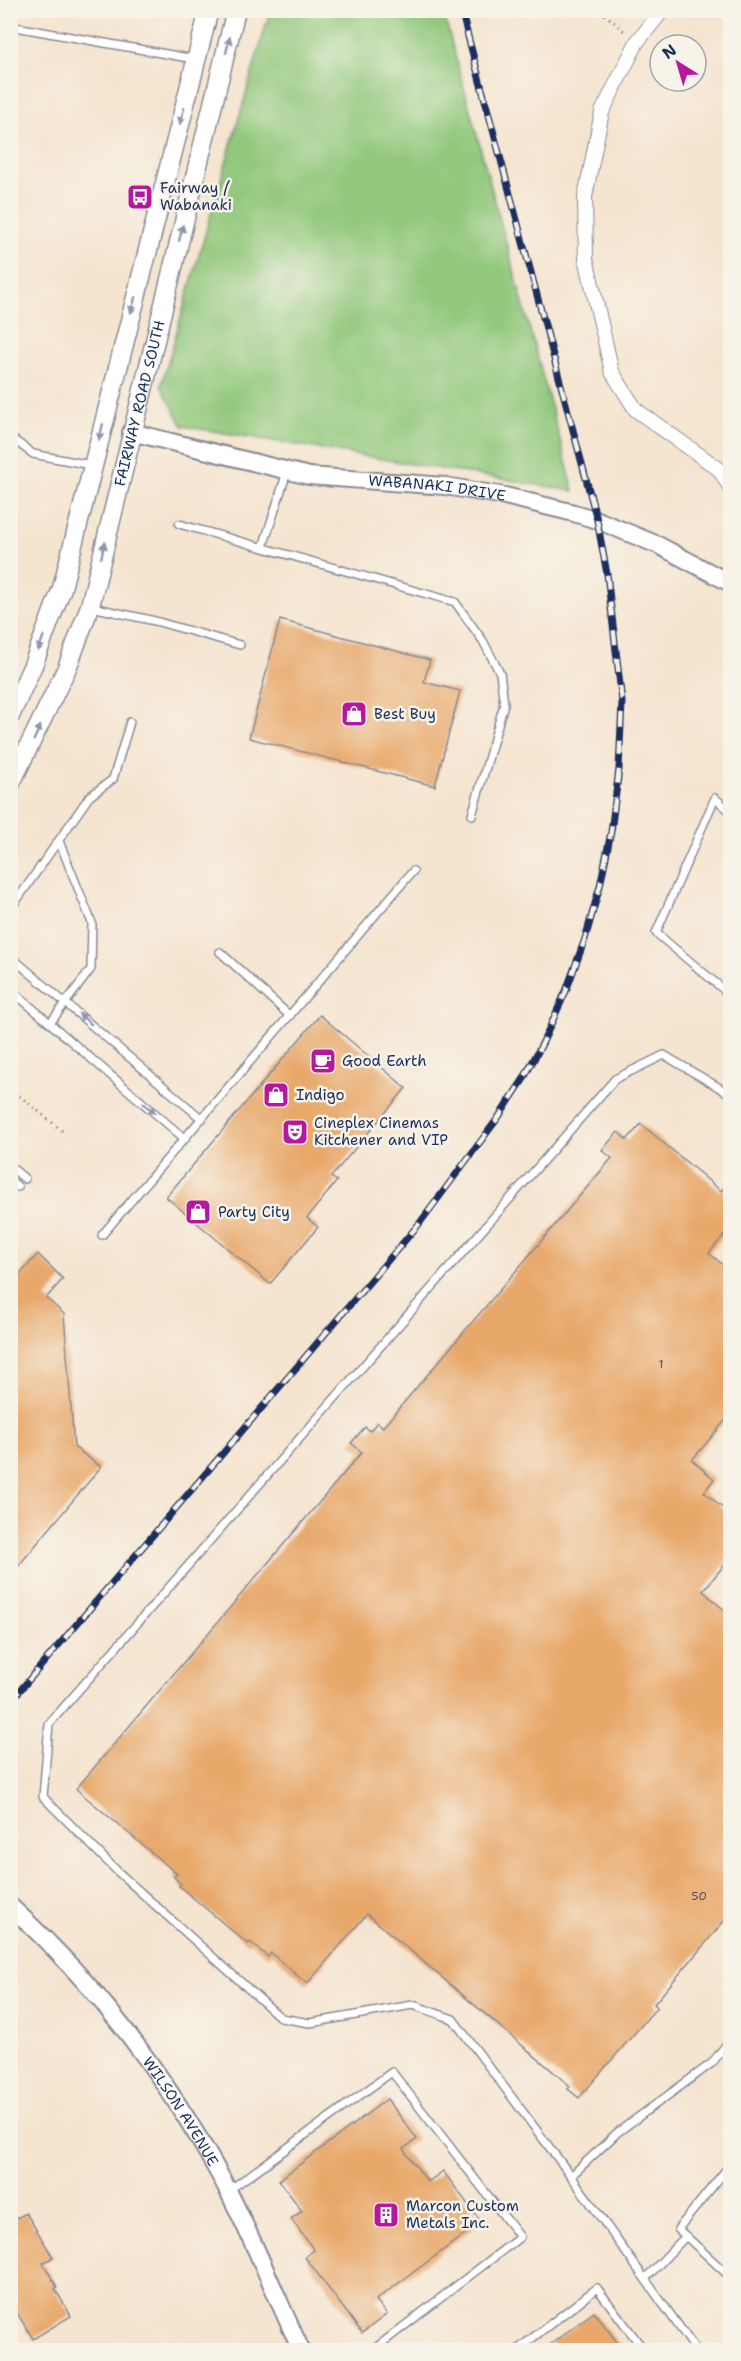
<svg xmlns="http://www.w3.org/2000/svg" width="741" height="2361" font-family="'Shantell Sans',sans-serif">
  <rect width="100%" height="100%" fill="#f7f3e8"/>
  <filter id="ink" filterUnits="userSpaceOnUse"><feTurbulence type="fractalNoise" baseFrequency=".0167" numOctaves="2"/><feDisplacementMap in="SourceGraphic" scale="12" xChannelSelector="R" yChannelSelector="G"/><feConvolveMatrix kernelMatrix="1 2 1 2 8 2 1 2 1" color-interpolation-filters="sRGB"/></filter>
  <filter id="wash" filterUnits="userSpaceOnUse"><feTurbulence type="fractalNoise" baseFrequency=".008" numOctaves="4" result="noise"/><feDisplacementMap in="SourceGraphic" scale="24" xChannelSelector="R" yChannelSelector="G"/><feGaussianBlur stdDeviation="1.35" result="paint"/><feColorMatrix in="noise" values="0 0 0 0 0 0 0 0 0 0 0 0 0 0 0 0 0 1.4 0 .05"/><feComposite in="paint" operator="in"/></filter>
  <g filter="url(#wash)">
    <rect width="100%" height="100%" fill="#f5e4cf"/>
    <path fill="#91c87b" stroke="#567c6c" stroke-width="1.5" d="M 270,11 L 443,11 L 574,491 L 183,426 L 161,386 Z"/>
    <g id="blocks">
      <path fill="#e8a86a" d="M 280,620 L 430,660 L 424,682 L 460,691 L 435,786 L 249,738 Z
        M 320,1015 L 406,1088 L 331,1177 L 337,1181 L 307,1218 L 318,1227 L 270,1284 L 166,1197 Z
        M 641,1124 L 721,1191 L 730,1180 L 730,1228 L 709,1253 L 730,1271 L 730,1415 L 692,1460 L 714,1479 L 704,1492 L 730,1514 L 730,1558 L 703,1591 L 730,1615 L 730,1914 L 654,2004 L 657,2007 L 579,2098 L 568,2089 L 570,2086 L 367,1914 L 307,1984 L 271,1953 L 268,1957 L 250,1942 L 248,1944 L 179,1886 L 181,1884 L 174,1877 L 177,1874 L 76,1789 L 362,1452 L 351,1443 L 365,1427 L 370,1431 L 377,1422 L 383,1427 L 612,1158 L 602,1150 L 618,1132 L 627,1140 Z
        M 38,1254 L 63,1279 L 46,1298 L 64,1314 L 74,1447 L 101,1467 L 10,1576 L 10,1285 Z
        M 387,2099 L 417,2139 L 403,2149 L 428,2182 L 443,2171 L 481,2222 L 376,2300 L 387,2314 L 362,2333 L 305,2257 L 314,2250 L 291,2219 L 302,2211 L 279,2180 Z
        M 26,2213 L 53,2257 L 43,2263 L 57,2287 L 55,2289 L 71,2316 L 33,2339 L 16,2311 L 10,2315 L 10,2222 Z
        M 594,2312 L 623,2350 L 543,2350 Z"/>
    </g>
  </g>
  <g filter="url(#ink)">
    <use href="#blocks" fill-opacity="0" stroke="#888a96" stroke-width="1.5"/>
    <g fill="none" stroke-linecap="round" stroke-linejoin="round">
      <g stroke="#888a96" stroke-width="10">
        <path id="service" d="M 10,26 L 194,59
          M 10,437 L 33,454 L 91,465
          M 179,524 L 455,602 L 483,641 L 500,673 L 504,704 L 472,815
          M 263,547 L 287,472
          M 92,607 L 155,621 L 240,645
          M 730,811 L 715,798 L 656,933 L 730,995
          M 10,910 L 89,797 L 113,779 L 130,722
          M 220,952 L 290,1016
          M 10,956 L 202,1119
          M 10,989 L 185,1139
          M 51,1022 L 91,969 L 92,923 L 59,841
          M 10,1166 L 25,1179
          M 10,1180 L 18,1187
          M 102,1235 L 413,871
          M 730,2165 L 678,2229 L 726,2273 L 730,2272
          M 571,2176 L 618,2132 L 712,2063 L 730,2040
          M 228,2191 L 392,2072 L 520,2237 L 373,2350
          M 645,2279 L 686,2236
          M 517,2350 L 597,2288 L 644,2350
          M 696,2350 L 571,2176 L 453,2019 L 413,2005 L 310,2023 L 281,2018 L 117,1871 L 43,1797 L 49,1724 L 615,1079 L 664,1055 L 730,1094"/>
      </g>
      <g stroke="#888a96" stroke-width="16">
        <path id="minor" d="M 663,10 L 637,42 L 602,112 L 585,197 L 586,258 L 612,372 L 636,410 L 719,469 L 730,487"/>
      </g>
      <g stroke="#888a96" stroke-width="20">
        <g id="tertiary">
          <path id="s1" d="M 131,432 L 309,476 L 445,486 L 505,496 L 574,513 L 597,520 L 658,545 L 730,583"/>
          <path id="s2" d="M 10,1906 C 96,1984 168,2079 223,2181 C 252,2236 275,2294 301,2350"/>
        </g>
      </g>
      <g stroke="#888a96" stroke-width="21">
        <g id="secondary">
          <path d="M 10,716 L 33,665 L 62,588 L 209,10"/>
          <path id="s3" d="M 10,785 L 67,668 L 90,606 L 236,10"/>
        </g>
      </g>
      <path stroke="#888a96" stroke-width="3" stroke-dasharray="1.5 4.5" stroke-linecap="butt" d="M 600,10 L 626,33
        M 10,1088 L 65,1133"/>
      <use href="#service" stroke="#fff" stroke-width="7"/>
      <use href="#minor" stroke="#fff" stroke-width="14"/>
      <use href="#tertiary" stroke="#fff" stroke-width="16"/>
      <use href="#secondary" stroke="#fff" stroke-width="18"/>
      <g stroke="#1b2f5e" stroke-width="7">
        <path id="rail" d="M 10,1702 L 419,1224 L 498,1118 L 523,1080 L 543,1042 L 566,991 L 585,939 L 600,886 L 611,832 L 619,769 L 622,702 L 607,574 L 597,520 L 461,10"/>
      </g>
      <use href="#rail" stroke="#f7f3e8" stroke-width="4.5" stroke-dasharray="14" stroke-linecap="butt"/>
    </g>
    <defs><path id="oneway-solid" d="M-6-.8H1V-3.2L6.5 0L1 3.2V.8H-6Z" transform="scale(1.5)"/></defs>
    <g fill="#8d97ae">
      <use href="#oneway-solid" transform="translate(228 45) rotate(-76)"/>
      <use href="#oneway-solid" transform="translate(182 116) rotate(105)"/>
      <use href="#oneway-solid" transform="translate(181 233) rotate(-76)"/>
      <use href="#oneway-solid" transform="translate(133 305) rotate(105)"/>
      <use href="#oneway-solid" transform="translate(101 432) rotate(103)"/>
      <use href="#oneway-solid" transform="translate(103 550) rotate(-77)"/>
      <use href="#oneway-solid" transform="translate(41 643) rotate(110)"/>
      <use href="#oneway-solid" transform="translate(37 733) rotate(-65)"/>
      <use href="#oneway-solid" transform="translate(85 1019) rotate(-139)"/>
      <use href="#oneway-solid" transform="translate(149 1108) rotate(41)"/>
    </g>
  </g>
  <defs>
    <g id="bus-square" transform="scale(1.35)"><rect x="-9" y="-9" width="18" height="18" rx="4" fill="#b5179e" stroke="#f7f3e8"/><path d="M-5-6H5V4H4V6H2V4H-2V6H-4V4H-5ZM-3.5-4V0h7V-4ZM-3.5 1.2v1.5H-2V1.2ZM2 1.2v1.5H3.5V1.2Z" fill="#fff"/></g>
    <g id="shop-square" transform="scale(1.35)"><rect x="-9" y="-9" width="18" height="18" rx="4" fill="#b5179e" stroke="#f7f3e8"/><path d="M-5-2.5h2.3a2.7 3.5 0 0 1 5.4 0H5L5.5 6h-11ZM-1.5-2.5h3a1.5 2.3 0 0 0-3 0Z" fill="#fff"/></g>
    <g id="cafe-square" transform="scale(1.35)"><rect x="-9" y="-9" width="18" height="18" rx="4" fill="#b5179e" stroke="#f7f3e8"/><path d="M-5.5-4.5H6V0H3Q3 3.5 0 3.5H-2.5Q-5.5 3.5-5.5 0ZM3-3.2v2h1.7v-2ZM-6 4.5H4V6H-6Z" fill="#fff"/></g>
    <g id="theatre-square" transform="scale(1.35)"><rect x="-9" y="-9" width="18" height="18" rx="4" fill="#b5179e" stroke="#f7f3e8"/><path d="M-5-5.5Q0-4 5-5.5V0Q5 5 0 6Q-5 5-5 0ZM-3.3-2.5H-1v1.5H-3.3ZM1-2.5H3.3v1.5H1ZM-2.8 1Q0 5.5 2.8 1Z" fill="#fff"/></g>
    <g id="building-square" transform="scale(1.35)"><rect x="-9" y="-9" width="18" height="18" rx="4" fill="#b5179e" stroke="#f7f3e8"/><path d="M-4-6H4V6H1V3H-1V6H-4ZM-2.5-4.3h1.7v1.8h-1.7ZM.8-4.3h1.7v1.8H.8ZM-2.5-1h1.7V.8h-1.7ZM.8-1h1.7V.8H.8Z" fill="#fff"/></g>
  </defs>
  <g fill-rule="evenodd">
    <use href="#bus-square" x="140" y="197"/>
    <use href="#shop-square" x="354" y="714"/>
    <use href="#cafe-square" x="323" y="1061"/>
    <use href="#shop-square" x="276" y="1095"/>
    <use href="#theatre-square" x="295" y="1132"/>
    <use href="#shop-square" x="198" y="1212"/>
    <use href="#building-square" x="386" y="2215"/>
  </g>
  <g text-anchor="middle" stroke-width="5" stroke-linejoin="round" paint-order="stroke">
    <g font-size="12" fill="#4e4d61">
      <text x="661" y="1368">1</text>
      <text x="699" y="1900">50</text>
    </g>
    <g font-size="15" fill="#1b2f5e" stroke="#f7f3e8" text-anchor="start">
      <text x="160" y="193">Fairway /<tspan x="160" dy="17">Wabanaki</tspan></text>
      <text x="374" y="719">Best Buy</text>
      <text x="342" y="1066">Good Earth</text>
      <text x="296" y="1100">Indigo</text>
      <text x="314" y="1128">Cineplex Cinemas<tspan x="314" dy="17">Kitchener and VIP</tspan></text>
      <text x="218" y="1217">Party City</text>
      <text x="406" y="2211">Marcon Custom<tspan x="406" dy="17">Metals Inc.</tspan></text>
    </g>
    <g font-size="15" fill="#1b2f5e" stroke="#f7f3e8">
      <text dy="5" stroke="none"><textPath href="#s3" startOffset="405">FAIRWAY ROAD SOUTH</textPath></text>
      <text dy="5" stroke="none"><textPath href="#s1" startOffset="312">WABANAKI DRIVE</textPath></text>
      <text dy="5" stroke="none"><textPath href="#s2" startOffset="268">WILSON AVENUE</textPath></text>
    </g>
  </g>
  <rect width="741" height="2361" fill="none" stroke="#f7f3e8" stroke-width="36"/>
  <g transform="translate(678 63) rotate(323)"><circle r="28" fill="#f7f3e8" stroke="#9fa5b1" stroke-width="1.5"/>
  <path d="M0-4.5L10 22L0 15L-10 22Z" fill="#b5179e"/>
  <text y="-9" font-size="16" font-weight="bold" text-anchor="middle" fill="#1b2f5e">N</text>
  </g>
</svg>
